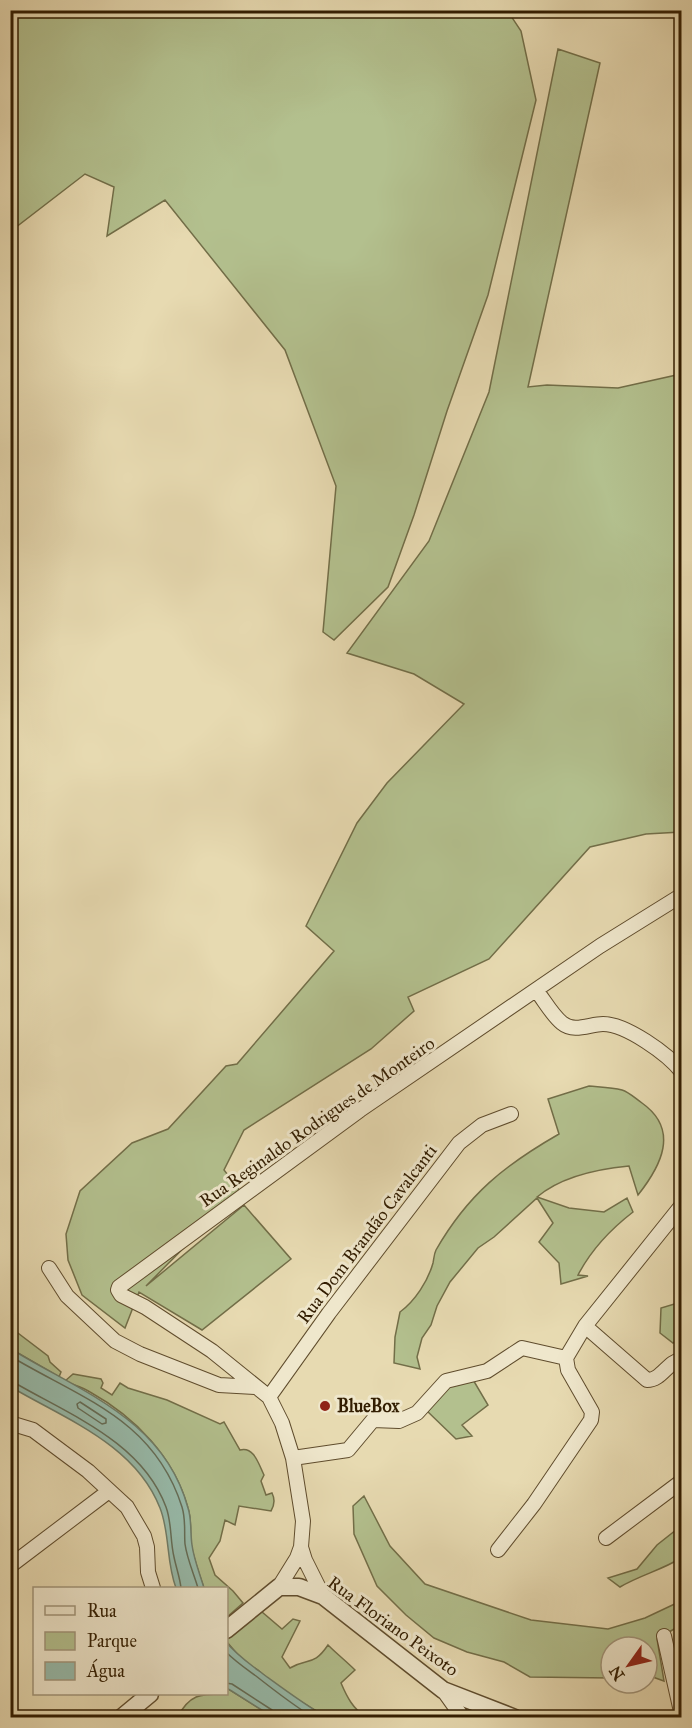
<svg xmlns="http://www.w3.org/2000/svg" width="692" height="1728" font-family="'IM FELL Great Primer',serif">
  <rect width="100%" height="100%" fill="#e7dab1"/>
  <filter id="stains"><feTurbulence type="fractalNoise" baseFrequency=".00333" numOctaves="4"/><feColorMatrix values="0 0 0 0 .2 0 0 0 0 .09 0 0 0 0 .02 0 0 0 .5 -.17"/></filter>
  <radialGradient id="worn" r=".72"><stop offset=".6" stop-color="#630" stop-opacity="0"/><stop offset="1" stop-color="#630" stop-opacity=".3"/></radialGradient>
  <path fill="#b3c08e" stroke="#726e48" stroke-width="1.5" d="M 507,10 L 521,31 L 536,100 L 488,295 L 447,411 L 414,515 L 388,587 L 334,640 L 323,632 L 336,486 L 285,350 L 165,200 L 107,236 L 114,187 L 85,174 L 11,231 L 11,11 Z
    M 558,49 L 600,63 L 528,387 L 547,385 L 618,388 L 681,374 L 681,832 L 646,834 L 590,847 L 489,959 L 408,997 L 414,1011 L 371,1049 L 244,1130 L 224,1170 L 240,1191 L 146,1286 L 244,1205 L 291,1259 L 202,1330 L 139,1292 L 125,1328 L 82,1295 L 68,1260 L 66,1234 L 80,1191 L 132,1143 L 168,1129 L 226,1066 L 237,1064 L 334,951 L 306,926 L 357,823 L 387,783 L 464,704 L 414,674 L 347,653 L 429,541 L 489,392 Z
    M 589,1086 C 600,1087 612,1087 622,1090 C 629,1092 636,1099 642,1103 C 680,1130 661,1166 638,1195 L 629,1166 C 597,1169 562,1176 537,1197 L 569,1208 L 604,1212 L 627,1198 L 633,1212 C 611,1229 591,1250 578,1275 L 588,1276 L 561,1284 L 559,1263 L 539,1242 L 553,1223 L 537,1198 L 494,1237 L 478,1248 L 450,1282 L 437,1306 L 431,1325 L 422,1338 L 417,1357 L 420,1369 L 394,1363 L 395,1337 L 400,1312 C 415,1301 428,1281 433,1263 C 434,1258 434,1254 436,1250 C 468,1194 505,1165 559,1134 L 548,1099 Z
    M 681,1302 L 681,1338 L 673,1343 L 660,1333 L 661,1308 Z
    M 10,1327 L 48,1356 L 50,1362 L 61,1372 L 59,1377 L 11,1349 Z
    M 73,1374 L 101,1379 L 103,1383 L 101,1388 L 112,1395 L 120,1383 L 128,1388 L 167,1400 L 220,1424 L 224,1422 L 240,1450 C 254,1446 259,1465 264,1475 L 261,1481 L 266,1495 L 272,1493 C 275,1499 274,1506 271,1511 L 239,1506 L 235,1525 L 225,1520 L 220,1541 L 209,1558 L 215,1575 L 233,1591 L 243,1603 L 227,1617 L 226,1588 L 204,1588 C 199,1574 194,1559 191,1544 C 190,1532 192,1520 188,1508 C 174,1457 135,1417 90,1392 C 82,1387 73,1385 65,1381 Z
    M 472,1378 L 488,1405 L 462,1425 L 472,1436 L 456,1439 L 426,1410 L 448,1386 Z
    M 364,1496 L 390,1546 L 425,1584 L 531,1620 L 608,1629 L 645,1618 L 681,1601 L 681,1625 L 657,1639 L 664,1681 L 647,1675 L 647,1647 L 611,1647 L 611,1678 L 530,1677 L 504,1662 L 467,1652 L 434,1638 L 406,1615 L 377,1586 L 354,1534 L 353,1506 Z
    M 681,1526 L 681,1558 C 662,1570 640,1575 620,1587 L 608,1578 L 637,1569 L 657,1545 Z
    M 258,1612 L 262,1612 L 282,1629 L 293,1619 L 300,1621 L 282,1657 L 290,1668 C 309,1657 313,1667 328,1645 C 337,1654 346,1661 355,1670 L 341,1683 C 347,1697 353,1709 366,1717 L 326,1717 L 280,1689 L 258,1670 L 244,1662 L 227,1642 L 227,1638 Z
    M 227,1688 L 273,1717 L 177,1718 C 190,1693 201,1694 226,1694 Z"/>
  <path fill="#97bbab" stroke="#6f7c67" stroke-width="1.5" d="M 11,1349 C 81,1392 164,1419 188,1508 C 192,1520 190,1532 192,1545 C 194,1560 200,1574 204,1588 L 176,1588 C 166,1562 170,1533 160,1508 C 135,1444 65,1419 11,1387 Z
    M 226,1642 C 237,1655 246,1661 259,1671 C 281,1687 302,1703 326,1717 L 273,1717 L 230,1690 L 227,1688 Z"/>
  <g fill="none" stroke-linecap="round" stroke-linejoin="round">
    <path stroke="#646c56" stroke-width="1.5" d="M 10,1356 C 82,1399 154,1419 182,1507 C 186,1520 184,1531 185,1544 C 187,1559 194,1574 198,1588
      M 10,1382 L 15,1383 C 70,1415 142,1442 166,1507 C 172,1523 170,1541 174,1557 C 176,1567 180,1578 181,1588
      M 80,1402 L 106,1419 L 106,1423 L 102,1424 L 78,1408 L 77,1404 Z
      M 226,1652 C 236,1662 245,1668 256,1676 C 275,1691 293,1705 314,1718
      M 226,1683 L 232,1684 L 272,1710 L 275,1718"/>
    <g stroke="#5f4c2d" stroke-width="16">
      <path id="minor" d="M 536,990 C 544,1000 552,1015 562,1023 C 574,1033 590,1024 603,1024 C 626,1024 668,1054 682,1072
        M 49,1268 L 67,1296 L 115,1341 L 140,1354 L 219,1385 L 255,1387
        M 585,1326 L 647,1380 C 662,1380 667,1362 682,1359
        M 269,1397 L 329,1313 L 459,1143 L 482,1125 L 511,1114
        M 10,1423 L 33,1430 L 88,1471 L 127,1507 L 144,1536 L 147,1547 L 148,1572 L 153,1588
        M 293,1458 L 348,1450 L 373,1420 L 399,1421 L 417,1413 L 446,1381 L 487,1371 L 522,1348 L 566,1358
        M 606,1538 L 682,1481
        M 301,1547 L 305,1560 L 323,1596
        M 498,1550 L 534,1504 L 591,1420 L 592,1412 L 568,1370 L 566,1358 L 585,1326 L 682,1205
        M 10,1566 L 109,1491
        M 279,1587 L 297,1558 L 301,1547 L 303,1521 L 293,1458 L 282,1423 L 269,1397 L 212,1351 L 145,1307 L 121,1295 L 118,1290 L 119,1287 L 360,1110 L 600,946 L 682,895
        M 664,1636 L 682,1716
        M 443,1690 L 463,1718"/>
    </g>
    <g stroke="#5f4c2d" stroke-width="19">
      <path id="tertiary" d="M 226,1630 L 279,1587 L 299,1587 L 323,1596 L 443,1690 L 515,1718
        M 121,1718 L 150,1694"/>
    </g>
    <use href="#minor" stroke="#efe7cc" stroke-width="14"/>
    <use href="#tertiary" stroke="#efe7cc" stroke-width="16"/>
  </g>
  <circle fill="#8f2418" stroke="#efe7cc" stroke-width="2" cx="325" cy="1406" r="6"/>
  <g text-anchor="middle" stroke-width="6" stroke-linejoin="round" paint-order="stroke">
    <g font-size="18" fill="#321d01" stroke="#efe7cc">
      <text transform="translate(317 1122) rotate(-35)" y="6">Rua Reginaldo Rodrigues de Monteiro</text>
      <text transform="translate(367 1234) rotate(-53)" y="6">Rua Dom Brandão Cavalcanti</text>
      <text transform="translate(393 1626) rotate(36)" y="6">Rua Floriano Peixoto</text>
    </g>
    <g font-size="18" font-weight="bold" fill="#321d01" stroke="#efe7cc" text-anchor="start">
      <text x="337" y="1412">BlueBox</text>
    </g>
  </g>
  <rect width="692" height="1728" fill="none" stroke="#e7dab1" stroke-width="36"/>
  <rect x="12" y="12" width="668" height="1704" fill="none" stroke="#321d01" stroke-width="3"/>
  <rect x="18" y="18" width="656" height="1692" fill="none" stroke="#321d01" stroke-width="1.5"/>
  <rect x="33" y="1587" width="195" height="108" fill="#efe7cc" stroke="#a3967b" stroke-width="1.5"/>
  <rect x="45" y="1606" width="30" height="9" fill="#efe7cc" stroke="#a3967b" stroke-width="1.5"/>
  <text x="87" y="1617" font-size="18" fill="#321d01">Rua</text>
  <rect x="45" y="1632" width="30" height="18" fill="#b3c08e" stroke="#a3967b" stroke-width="1.5"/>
  <text x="87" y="1647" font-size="18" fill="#321d01">Parque</text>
  <rect x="45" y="1662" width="30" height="18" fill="#97bbab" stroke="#a3967b" stroke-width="1.5"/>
  <text x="87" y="1677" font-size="18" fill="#321d01">Água</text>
  <g transform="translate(629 1665) rotate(236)"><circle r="28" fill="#efe7cc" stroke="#a3967b" stroke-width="1.5"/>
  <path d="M0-4.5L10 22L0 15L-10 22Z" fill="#8f2418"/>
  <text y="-9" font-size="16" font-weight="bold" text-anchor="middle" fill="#321d01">N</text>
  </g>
  <rect width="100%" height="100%" filter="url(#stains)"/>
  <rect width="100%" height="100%" fill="url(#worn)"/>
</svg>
